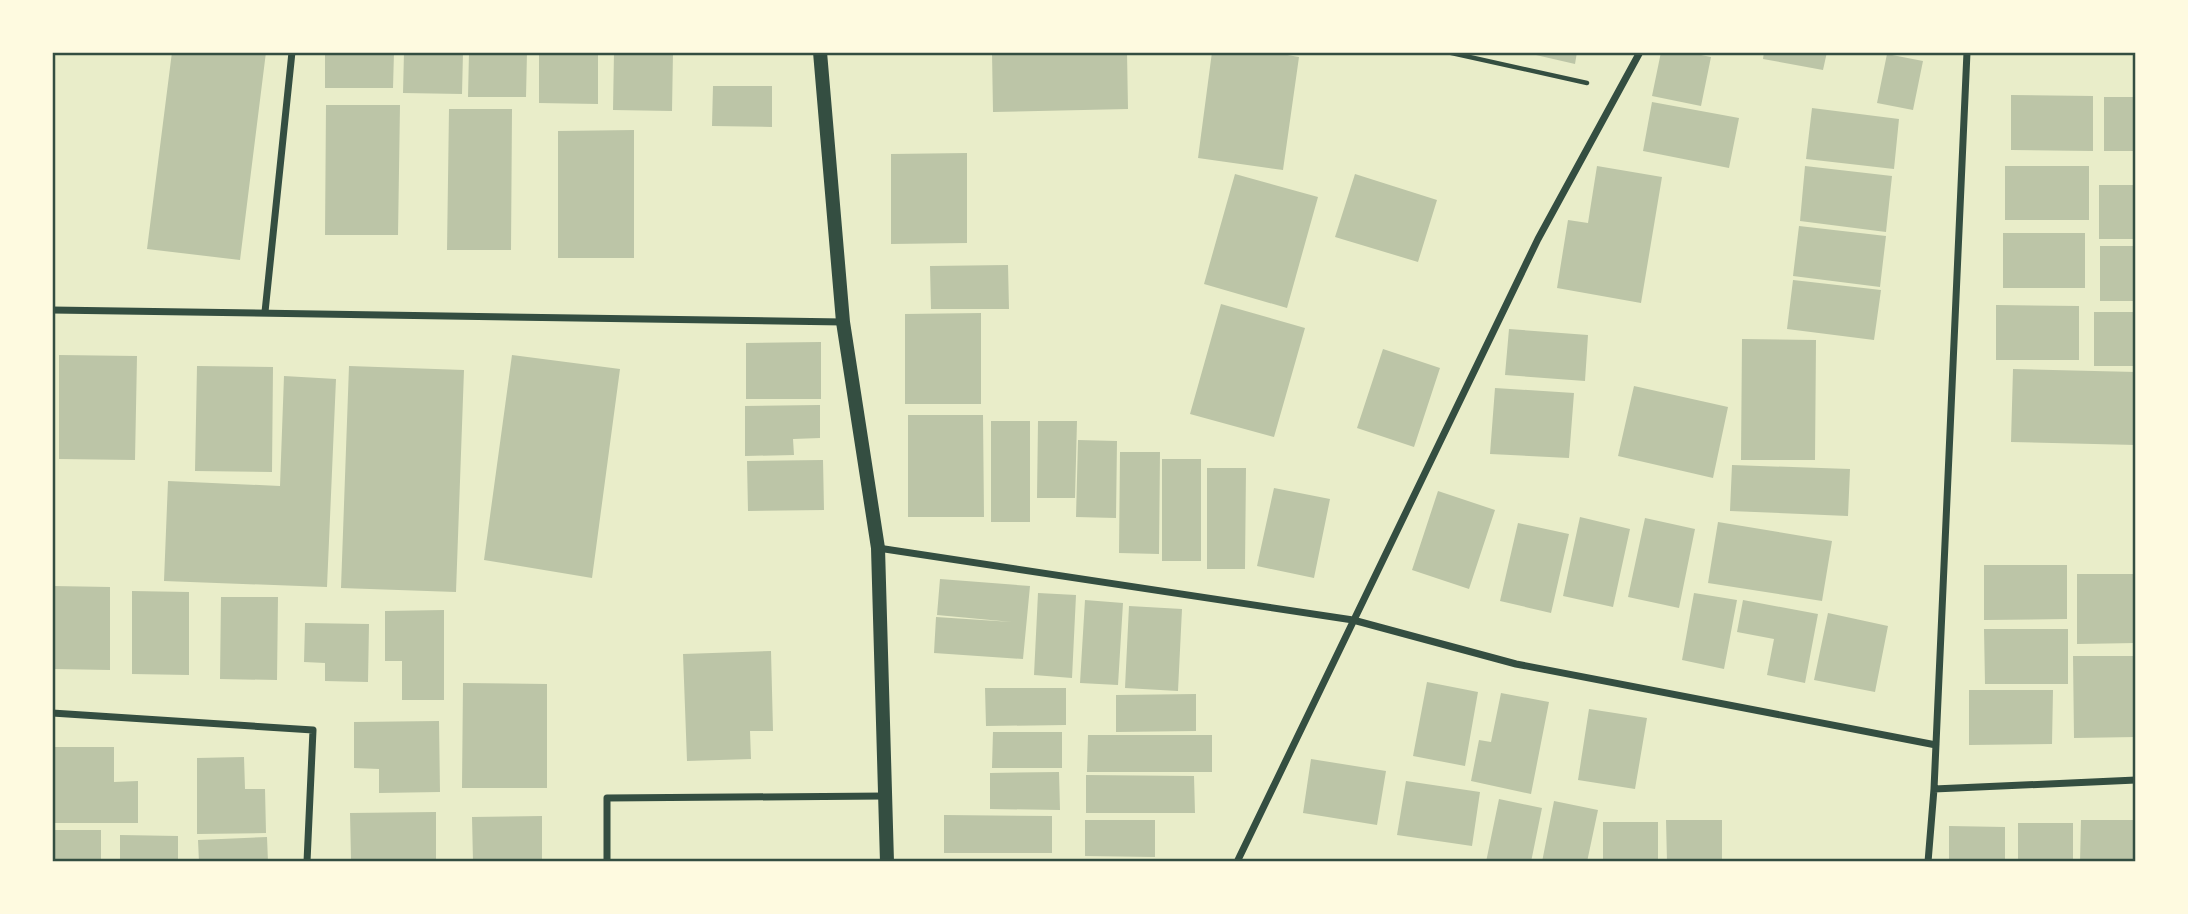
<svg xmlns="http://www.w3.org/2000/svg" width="2188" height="914" font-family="Merriweather,serif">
  <rect width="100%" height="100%" fill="#e9edc9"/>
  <path fill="#bcc5a7" d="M 172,52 L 266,52 L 240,260 L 147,249 Z
    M 325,52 L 394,52 L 393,88 L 325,88 Z
    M 404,52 L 463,52 L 462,94 L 403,93 Z
    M 469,52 L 527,52 L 526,97 L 468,97 Z
    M 539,52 L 598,52 L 598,104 L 539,103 Z
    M 614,52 L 673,52 L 672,111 L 613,110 Z
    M 992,52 L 1127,52 L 1128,109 L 993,112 Z
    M 1212,52 L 1270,52 L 1299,57 L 1283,170 L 1198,158 Z
    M 1523,52 L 1577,52 L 1575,64 Z
    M 1661,52 L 1686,52 L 1711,57 L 1701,106 L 1652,96 Z
    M 1764,52 L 1827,52 L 1823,70 L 1763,59 Z
    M 1887,54 L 1923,61 L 1913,110 L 1877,103 Z
    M 713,86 L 772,86 L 772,127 L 712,126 Z
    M 2011,95 L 2093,96 L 2093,151 L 2011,150 Z
    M 2104,97 L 2136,97 L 2136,151 L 2104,151 Z
    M 1652,102 L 1739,118 L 1729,168 L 1643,151 Z
    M 326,105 L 400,105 L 398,235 L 325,235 Z
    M 1812,108 L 1899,119 L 1894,169 L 1806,159 Z
    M 449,109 L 512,109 L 511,250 L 447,250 Z
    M 634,130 L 634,258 L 558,258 L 558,131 Z
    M 967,153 L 967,243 L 891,244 L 891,154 Z
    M 1597,166 L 1662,177 L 1641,303 L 1557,288 L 1568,220 L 1588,223 Z
    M 1805,166 L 1892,176 L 1886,232 L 1800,221 Z
    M 2005,166 L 2089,166 L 2089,220 L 2005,220 Z
    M 1235,174 L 1318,197 L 1287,308 L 1204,284 Z
    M 1355,174 L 1437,200 L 1418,262 L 1335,237 Z
    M 2099,185 L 2136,185 L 2136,239 L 2099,239 Z
    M 1799,226 L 1886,236 L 1880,287 L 1793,276 Z
    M 2003,233 L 2085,233 L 2085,288 L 2003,288 Z
    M 2100,246 L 2136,246 L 2136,301 L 2100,301 Z
    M 1008,265 L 1009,309 L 931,309 L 930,266 Z
    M 1793,280 L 1881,290 L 1874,340 L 1787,329 Z
    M 1221,304 L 1305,328 L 1274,437 L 1190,414 Z
    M 1996,305 L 2079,306 L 2079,360 L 1996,360 Z
    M 2094,312 L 2136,312 L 2136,366 L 2094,366 Z
    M 981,313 L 981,404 L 905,404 L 905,314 Z
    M 1509,329 L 1588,335 L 1585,381 L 1505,375 Z
    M 1742,339 L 1816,340 L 1815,460 L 1741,460 Z
    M 821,342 L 821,399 L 746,399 L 746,343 Z
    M 1383,349 L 1440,368 L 1414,447 L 1357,428 Z
    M 59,355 L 137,356 L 135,460 L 59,459 Z
    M 512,355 L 620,369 L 592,578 L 484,560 Z
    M 197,366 L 273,367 L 272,472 L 195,471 Z
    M 349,366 L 464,370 L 456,592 L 341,588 Z
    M 2013,369 L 2136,372 L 2136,445 L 2011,442 Z
    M 284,376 L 336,379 L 327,587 L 164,581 L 168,481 L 280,486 Z
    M 1634,386 L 1728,407 L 1713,478 L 1618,456 Z
    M 1495,388 L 1574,393 L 1569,458 L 1490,454 Z
    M 820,405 L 820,438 L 793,439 L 794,455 L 745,456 L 745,406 Z
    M 908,415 L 983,415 L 984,517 L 908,517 Z
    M 991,421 L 1030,421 L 1030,522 L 991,522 Z
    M 1038,421 L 1077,421 L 1075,498 L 1037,498 Z
    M 1078,440 L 1117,441 L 1116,518 L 1076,517 Z
    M 1120,452 L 1160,452 L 1159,554 L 1119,553 Z
    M 1162,459 L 1201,459 L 1201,561 L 1162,561 Z
    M 823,460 L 824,510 L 748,511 L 747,461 Z
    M 1732,465 L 1850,469 L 1848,516 L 1730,511 Z
    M 1207,468 L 1246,468 L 1245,569 L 1207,569 Z
    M 1274,488 L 1330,499 L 1314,578 L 1257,566 Z
    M 1438,491 L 1495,510 L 1469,589 L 1412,570 Z
    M 1580,517 L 1630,529 L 1613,607 L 1563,596 Z
    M 1645,518 L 1695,529 L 1679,608 L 1628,597 Z
    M 1718,522 L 1832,541 L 1822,601 L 1708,583 Z
    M 1518,523 L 1569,534 L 1551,613 L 1500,601 Z
    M 1984,565 L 2067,565 L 2067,619 L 1984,620 Z
    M 2077,574 L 2136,574 L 2136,643 L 2077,644 Z
    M 940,579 L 1030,586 L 1023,659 L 934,653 L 936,617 L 1012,622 L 937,615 Z
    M 53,586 L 110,587 L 110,670 L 53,669 Z
    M 132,591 L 189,592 L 189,675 L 132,674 Z
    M 1038,593 L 1076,595 L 1072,678 L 1034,675 Z
    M 1694,593 L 1737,600 L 1724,669 L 1682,660 Z
    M 221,597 L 278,597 L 277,680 L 220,679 Z
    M 1085,600 L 1123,603 L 1118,685 L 1080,683 Z
    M 1743,600 L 1818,614 L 1805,683 L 1767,675 L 1774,639 L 1737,632 Z
    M 1129,606 L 1182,609 L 1178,691 L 1125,688 Z
    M 444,610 L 444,700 L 402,700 L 402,661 L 385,661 L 385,611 Z
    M 1828,613 L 1888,626 L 1875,692 L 1814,680 Z
    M 305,623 L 369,624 L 368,682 L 325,681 L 325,663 L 304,662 Z
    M 1984,629 L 2068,629 L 2068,684 L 1985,684 Z
    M 771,651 L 773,731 L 750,731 L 751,759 L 687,761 L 683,654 Z
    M 2073,656 L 2136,656 L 2136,737 L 2074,738 Z
    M 1427,682 L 1478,692 L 1465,766 L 1413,756 Z
    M 463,683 L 547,684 L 547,788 L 462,788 Z
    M 985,688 L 1066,688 L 1066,725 L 986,726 Z
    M 1969,690 L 2053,690 L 2052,744 L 1969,745 Z
    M 1501,693 L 1549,702 L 1531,794 L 1471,781 L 1479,740 L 1491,742 Z
    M 1196,694 L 1196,731 L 1116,732 L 1116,695 Z
    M 1589,709 L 1647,718 L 1635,789 L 1578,780 Z
    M 439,721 L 440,792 L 379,793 L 379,769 L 354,768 L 354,722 Z
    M 993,732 L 1062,732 L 1062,768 L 992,768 Z
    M 1088,735 L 1212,735 L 1212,772 L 1087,772 Z
    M 52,747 L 114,747 L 114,782 L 138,781 L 138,823 L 52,823 Z
    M 244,757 L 245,789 L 265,789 L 266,833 L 197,834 L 197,758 Z
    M 1311,759 L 1386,771 L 1377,825 L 1303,813 Z
    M 1059,772 L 1060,810 L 990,809 L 990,773 Z
    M 1086,775 L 1194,776 L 1195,813 L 1086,813 Z
    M 1406,781 L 1480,792 L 1472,846 L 1397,835 Z
    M 1499,799 L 1542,808 L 1531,862 L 1486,862 Z
    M 1554,801 L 1598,810 L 1587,862 L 1542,862 Z
    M 436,812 L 436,862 L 375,862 L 375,859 L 351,859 L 350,813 Z
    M 944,815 L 1052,816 L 1052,853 L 944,853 Z
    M 542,816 L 542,862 L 473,862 L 472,817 Z
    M 1085,820 L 1155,820 L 1155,857 L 1085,856 Z
    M 1666,820 L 1722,820 L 1722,862 L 1667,862 Z
    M 2081,820 L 2136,820 L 2136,862 L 2080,862 Z
    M 1603,822 L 1658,822 L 1658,862 L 1603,862 Z
    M 2018,823 L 2073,823 L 2073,862 L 2018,862 Z
    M 1949,826 L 2005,827 L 2005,862 L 1949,862 Z
    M 52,830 L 101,830 L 101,862 L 52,862 Z
    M 120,835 L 178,836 L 178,862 L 120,862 Z
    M 267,837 L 268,862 L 199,862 L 198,840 Z"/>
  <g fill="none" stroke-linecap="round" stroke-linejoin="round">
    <path stroke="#344e41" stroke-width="4.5" d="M 1447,52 L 1587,83"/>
    <path stroke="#344e41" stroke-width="7" d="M 52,310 L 843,322
      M 265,312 L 292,52
      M 878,548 L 1353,620 L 1516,664 L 1936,745
      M 52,713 L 313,730 L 307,862
      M 1934,789 L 2136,780
      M 607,862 L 607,798 L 885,796
      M 1237,862 L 1538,239 L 1640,52
      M 1928,862 L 1934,789 L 1967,52"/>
    <path stroke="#344e41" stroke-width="14" d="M 820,52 L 843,322 L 878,548 L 887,862"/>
  </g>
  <rect width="2188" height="914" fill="none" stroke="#fefae0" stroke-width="108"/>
  <rect x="54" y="54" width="2080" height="806" fill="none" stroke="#344e41" stroke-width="2.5"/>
</svg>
